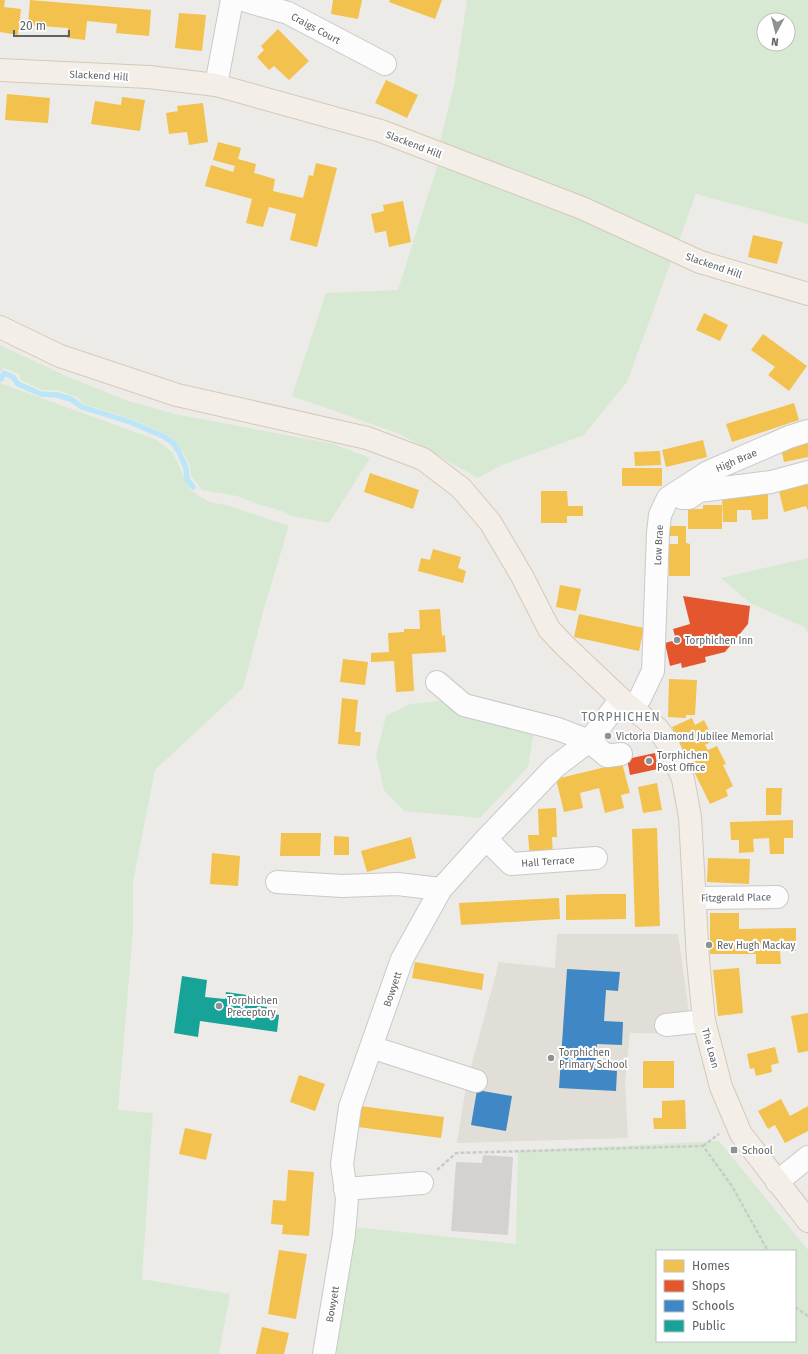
<svg xmlns="http://www.w3.org/2000/svg" width="808" height="1354" font-family="'Fira Sans',sans-serif">
  <rect width="100%" height="100%" fill="#edebe8"/>
  <path fill="#e1ddd7" d="M 557,934 L 678,934 L 692,1034 L 630,1033 L 625,1082 L 628,1138 L 457,1143 L 466,1086 L 499,962 L 555,968 Z"/>
  <path fill="#d8e9d3" fill-rule="evenodd" d="M 467,0 L 807,0 L 808,2 L 808,224 L 696,194 L 627,382 L 584,435 L 500,466 L 478,478 L 400,434 L 292,396 L 326,293 L 398,290 L 441,154 L 439,145 L 454,85 ZM 764,20 L 788,20 L 788,44 L 764,44 Z
    M 0,345 L 66,376 L 128,401 L 175,414 L 334,444 L 370,458 L 329,523 L 292,516 L 282,511 L 257,504 L 237,496 L 202,490 L 191,476 L 190,466 L 183,452 L 170,436 L 134,420 L 84,404 L 77,397 L 57,390 L 42,390 L 21,380 L 19,374 L 4,368 L 0,372 Z
    M 0,383 L 157,440 L 173,453 L 190,490 L 209,502 L 226,505 L 289,526 L 265,605 L 243,688 L 155,770 L 133,882 L 133,930 L 118,1110 L 153,1113 L 142,1279 L 230,1294 L 219,1354 L 0,1354 Z
    M 808,558 L 808,633 L 804,627 L 750,603 L 721,578 Z
    M 458,699 L 536,721 L 528,767 L 480,818 L 404,811 L 384,790 L 376,755 L 386,716 L 410,704 Z
    M 719,1141 L 808,1250 L 808,1354 L 336,1354 L 354,1227 L 516,1244 L 518,1151 ZM 657,1251 L 795,1251 L 795,1341 L 657,1341 Z"/>
  <path fill="#f2c14e" d="M 0,0 L 5,0 L 4,7 L 21,9 L 18,35 L 0,32 Z
    M 30,0 L 151,10 L 149,36 L 116,33 L 117,24 L 87,21 L 85,40 L 67,38 L 68,28 L 28,25 Z
    M 333,0 L 362,0 L 358,19 L 331,14 Z
    M 390,0 L 442,0 L 435,19 L 389,2 Z
    M 179,13 L 206,15 L 202,51 L 175,48 Z
    M 278,29 L 309,61 L 289,80 L 274,66 L 269,70 L 257,57 L 264,50 L 261,46 Z
    M 386,80 L 418,95 L 407,118 L 375,103 Z
    M 7,94 L 50,98 L 48,123 L 5,120 Z
    M 122,97 L 145,100 L 140,131 L 91,124 L 95,101 L 121,105 Z
    M 203,103 L 208,142 L 189,145 L 187,132 L 169,134 L 166,113 L 178,111 L 177,106 Z
    M 218,142 L 241,148 L 238,159 L 256,164 L 254,173 L 275,179 L 273,191 L 303,198 L 309,175 L 313,176 L 316,163 L 337,168 L 317,247 L 290,240 L 296,214 L 269,207 L 263,227 L 246,223 L 252,199 L 205,186 L 211,165 L 233,172 L 235,166 L 213,160 Z
    M 403,201 L 411,242 L 389,247 L 386,231 L 375,233 L 371,214 L 384,211 L 383,205 Z
    M 753,235 L 783,242 L 777,264 L 748,257 Z
    M 704,313 L 728,325 L 720,341 L 696,330 Z
    M 763,334 L 807,366 L 789,391 L 768,375 L 775,367 L 751,350 Z
    M 794,403 L 799,420 L 732,442 L 726,424 Z
    M 703,440 L 707,457 L 666,467 L 662,450 Z
    M 808,442 L 808,457 L 784,462 L 781,448 Z
    M 660,451 L 661,465 L 635,466 L 634,452 Z
    M 622,468 L 662,468 L 662,486 L 622,486 Z
    M 370,473 L 419,490 L 413,509 L 364,492 Z
    M 808,483 L 808,511 L 806,506 L 784,512 L 779,491 Z
    M 541,491 L 567,491 L 568,506 L 583,506 L 583,516 L 567,516 L 567,523 L 541,523 Z
    M 768,493 L 768,519 L 752,520 L 751,510 L 737,510 L 737,522 L 723,522 L 722,494 Z
    M 703,505 L 722,505 L 722,529 L 688,529 L 688,509 L 703,509 Z
    M 667,526 L 686,526 L 686,543 L 690,544 L 690,576 L 669,576 L 669,544 L 678,544 L 678,536 L 667,536 Z
    M 433,549 L 461,557 L 458,568 L 466,571 L 463,583 L 418,571 L 421,558 L 430,560 Z
    M 560,585 L 581,589 L 576,611 L 556,607 Z
    M 440,609 L 442,636 L 445,635 L 446,652 L 412,654 L 414,691 L 396,692 L 394,661 L 371,662 L 371,653 L 389,652 L 388,633 L 404,632 L 404,629 L 420,629 L 419,610 Z
    M 579,614 L 644,628 L 639,651 L 574,637 Z
    M 343,659 L 368,662 L 365,685 L 340,682 Z
    M 669,679 L 697,680 L 695,715 L 686,715 L 686,718 L 668,717 Z
    M 342,698 L 358,700 L 355,732 L 361,732 L 360,746 L 338,744 Z
    M 692,718 L 695,725 L 704,720 L 714,740 L 705,745 L 708,750 L 717,746 L 726,764 L 723,765 L 733,786 L 726,790 L 728,796 L 710,804 L 672,727 Z
    M 622,763 L 630,793 L 621,795 L 624,808 L 605,813 L 599,788 L 580,793 L 583,808 L 564,812 L 556,779 Z
    M 657,783 L 662,810 L 643,813 L 638,787 Z
    M 766,788 L 782,788 L 781,815 L 766,815 Z
    M 556,808 L 557,837 L 552,837 L 553,856 L 530,858 L 528,835 L 539,835 L 538,809 Z
    M 793,820 L 793,838 L 784,838 L 784,854 L 770,854 L 769,838 L 753,839 L 754,852 L 739,853 L 739,840 L 731,840 L 730,822 Z
    M 657,828 L 660,926 L 635,927 L 632,829 Z
    M 281,833 L 321,833 L 320,856 L 280,856 Z
    M 334,836 L 349,837 L 349,855 L 334,855 Z
    M 411,837 L 416,858 L 367,872 L 361,851 Z
    M 212,853 L 240,856 L 238,886 L 210,884 Z
    M 708,858 L 750,859 L 749,884 L 707,882 Z
    M 602,894 L 626,894 L 626,919 L 566,920 L 566,895 Z
    M 559,898 L 560,919 L 461,925 L 459,903 Z
    M 710,913 L 739,913 L 739,929 L 796,928 L 796,951 L 780,951 L 781,964 L 756,964 L 756,954 L 710,954 Z
    M 415,962 L 484,974 L 482,990 L 412,978 Z
    M 739,968 L 743,1013 L 718,1016 L 713,970 Z
    M 808,1013 L 808,1051 L 798,1053 L 791,1016 Z
    M 775,1047 L 779,1063 L 771,1065 L 772,1072 L 756,1076 L 754,1068 L 750,1069 L 747,1054 Z
    M 643,1061 L 674,1061 L 674,1088 L 643,1088 Z
    M 299,1075 L 325,1084 L 315,1111 L 290,1102 Z
    M 781,1099 L 790,1116 L 808,1106 L 808,1131 L 785,1143 L 775,1125 L 768,1129 L 758,1111 Z
    M 685,1100 L 686,1129 L 654,1129 L 653,1118 L 662,1118 L 662,1101 Z
    M 360,1106 L 444,1117 L 441,1138 L 358,1127 Z
    M 185,1128 L 212,1134 L 206,1160 L 179,1154 Z
    M 288,1170 L 314,1172 L 309,1236 L 282,1234 L 283,1225 L 271,1224 L 273,1200 L 286,1201 Z
    M 279,1250 L 307,1254 L 296,1319 L 268,1314 Z
    M 262,1327 L 289,1333 L 284,1354 L 256,1354 Z"/>
  <path fill="#e4572e" d="M 683,596 L 750,606 L 748,624 L 725,652 L 705,657 L 706,662 L 682,668 L 681,663 L 670,666 L 665,643 L 676,640 L 673,629 L 690,624 Z
    M 655,753 L 658,769 L 630,775 L 627,759 Z"/>
  <path fill="#3f88c5" d="M 567,969 L 620,972 L 618,991 L 606,990 L 604,1021 L 623,1022 L 622,1045 L 597,1044 L 595,1069 L 617,1071 L 616,1091 L 559,1088 Z
    M 477,1090 L 512,1096 L 506,1131 L 471,1125 Z"/>
  <path fill="#17a398" d="M 182,976 L 207,980 L 205,997 L 225,999 L 226,992 L 247,995 L 246,1004 L 267,1007 L 267,1013 L 279,1015 L 277,1032 L 200,1021 L 198,1037 L 174,1033 Z"/>
  <g fill="none" stroke-linecap="round" stroke-linejoin="round">
    <path stroke="#bbe6f8" stroke-width="5.5" d="M 0,379 L 1,379 L 4,373 L 13,377 L 18,384 L 41,394 L 57,395 L 71,399 L 82,407 L 130,422 L 165,437 L 173,443 L 179,452 L 186,468 L 187,479 L 193,487"/>
  </g>
  <path fill="#d4d2d1" d="M 483,1155 L 513,1157 L 508,1235 L 451,1231 L 456,1162 L 482,1163 Z"/>
  <g fill="none" stroke-linecap="round" stroke-linejoin="round">
    <g stroke="#c9c9c9" stroke-width="24">
      <path id="minor" d="M 243,0 L 288,13 L 385,64
        M 216,85 L 232,0
        M 682,498 L 689,498 L 699,491 L 771,482 L 808,472
        M 437,682 L 464,705 L 558,729 L 589,741 L 607,756 L 621,754
        M 632,708 L 640,698 L 653,671 L 658,533 L 660,515 L 668,498 L 708,472 L 789,437 L 808,431
        M 486,839 L 511,864 L 596,858
        M 277,882 L 342,886 L 397,884 L 441,889
        M 695,898 L 777,897
        M 666,1025 L 704,1021
        M 371,1047 L 476,1081
        M 777,1182 L 808,1157
        M 345,1189 L 422,1183
        M 324,1354 L 344,1234 L 347,1199 L 342,1164 L 350,1107 L 402,959 L 441,889 L 486,839 L 555,767 L 589,741 L 621,699"/>
    </g>
    <g stroke="#d6c8b5" stroke-width="24">
      <path id="major" d="M 0,70 L 149,77 L 216,85 L 381,131 L 582,208 L 700,262 L 808,294
        M 0,327 L 60,356 L 177,395 L 367,438 L 423,459 L 461,488 L 490,522 L 522,576 L 549,629 L 564,645 L 621,699 L 658,729 L 667,742 L 683,779 L 690,817 L 698,960 L 704,1021 L 721,1087 L 741,1134 L 808,1221"/>
    </g>
    <path stroke="#c7ccc9" stroke-width="2.5" stroke-dasharray="4 2" stroke-linecap="butt" d="M 703,1146 L 719,1134
      M 437,1170 L 456,1153 L 703,1146 L 732,1186 L 768,1251
      M 795,1307 L 808,1316"/>
    <use href="#minor" stroke="#fcfcfc" stroke-width="22"/>
    <use href="#major" stroke="#f3efe8" stroke-width="22"/>
  </g>
  <g fill="#8f9294" stroke="#fff" stroke-width="1.5">
    <circle cx="677" cy="640" r="4"/>
    <circle cx="608" cy="736" r="4"/>
    <circle cx="649" cy="761" r="4"/>
    <circle cx="709" cy="945" r="4"/>
    <circle cx="219" cy="1006" r="4"/>
    <circle cx="551" cy="1058" r="4"/>
    <rect x="730" y="1146" width="8" height="8" rx="2"/>
  </g>
  <g text-anchor="middle" stroke-width="4" stroke-linejoin="round" paint-order="stroke">
    <g font-size="10" fill="#5d6266" stroke="#fff">
      <text transform="translate(316 28) rotate(28)" y="4">Craigs Court</text>
      <text transform="translate(99 75) rotate(3)" y="4">Slackend Hill</text>
      <text transform="translate(414 144) rotate(21)" y="4">Slackend Hill</text>
      <text transform="translate(714 265) rotate(19)" y="4">Slackend Hill</text>
      <text transform="translate(736 460) rotate(-23)" y="4">High Brae</text>
      <text transform="translate(658 545) rotate(-87)" y="4">Low Brae</text>
      <text transform="translate(548 861) rotate(-4)" y="4">Hall Terrace</text>
      <text transform="translate(736 897) rotate(-1)" y="4">Fitzgerald Place</text>
      <text transform="translate(392 989) rotate(-71)" y="4">Bowyett</text>
      <text transform="translate(711 1048) rotate(75)" y="4">The Loan</text>
      <text transform="translate(332 1304) rotate(-80)" y="4">Bowyett</text>
    </g>
    <g font-size="10" fill="#5d6266" stroke="#fff" text-anchor="start">
      <text x="685" y="644">Torphichen Inn</text>
      <text x="616" y="740">Victoria Diamond Jubilee Memorial</text>
      <text x="657" y="759">Torphichen<tspan x="657" dy="12">Post Office</tspan></text>
      <text x="717" y="949">Rev Hugh Mackay</text>
      <text x="227" y="1004">Torphichen<tspan x="227" dy="12">Preceptory</tspan></text>
      <text x="559" y="1056">Torphichen<tspan x="559" dy="12">Primary School</tspan></text>
      <text x="742" y="1154">School</text>
    </g>
    <g font-size="12" letter-spacing="1" fill="#6e7578" stroke="#fff">
      <text x="621" y="721">TORPHICHEN</text>
    </g>
  </g>
  <rect x="656" y="1250" width="140" height="92" fill="#ffffff" stroke="#bec0c2"/>
  <rect x="664" y="1260" width="20" height="12" fill="#f2c14e" stroke="#bec0c2"/>
  <text x="692" y="1270" font-size="12" fill="#5d6266">Homes</text>
  <rect x="664" y="1280" width="20" height="12" fill="#e4572e" stroke="#bec0c2"/>
  <text x="692" y="1290" font-size="12" fill="#5d6266">Shops</text>
  <rect x="664" y="1300" width="20" height="12" fill="#3f88c5" stroke="#bec0c2"/>
  <text x="692" y="1310" font-size="12" fill="#5d6266">Schools</text>
  <rect x="664" y="1320" width="20" height="12" fill="#17a398" stroke="#bec0c2"/>
  <text x="692" y="1330" font-size="12" fill="#5d6266">Public</text>
  <g transform="translate(776 32) rotate(187)"><circle r="19" fill="#ffffff" stroke="#bec0c2"/>
  <path d="M0-3L7 15L0 10L-7 15Z" fill="#8f9294"/>
  <text y="-6" font-size="11" font-weight="bold" text-anchor="middle" fill="#5d6266">N</text>
  </g>
  <path d="M14 30v6h55v-6" fill="none" stroke="#5d6266" stroke-width="2"/>
  <text x="20" y="30" font-size="12" fill="#5d6266" stroke="#ffffff" stroke-width="3" paint-order="stroke">20 m</text>
</svg>
